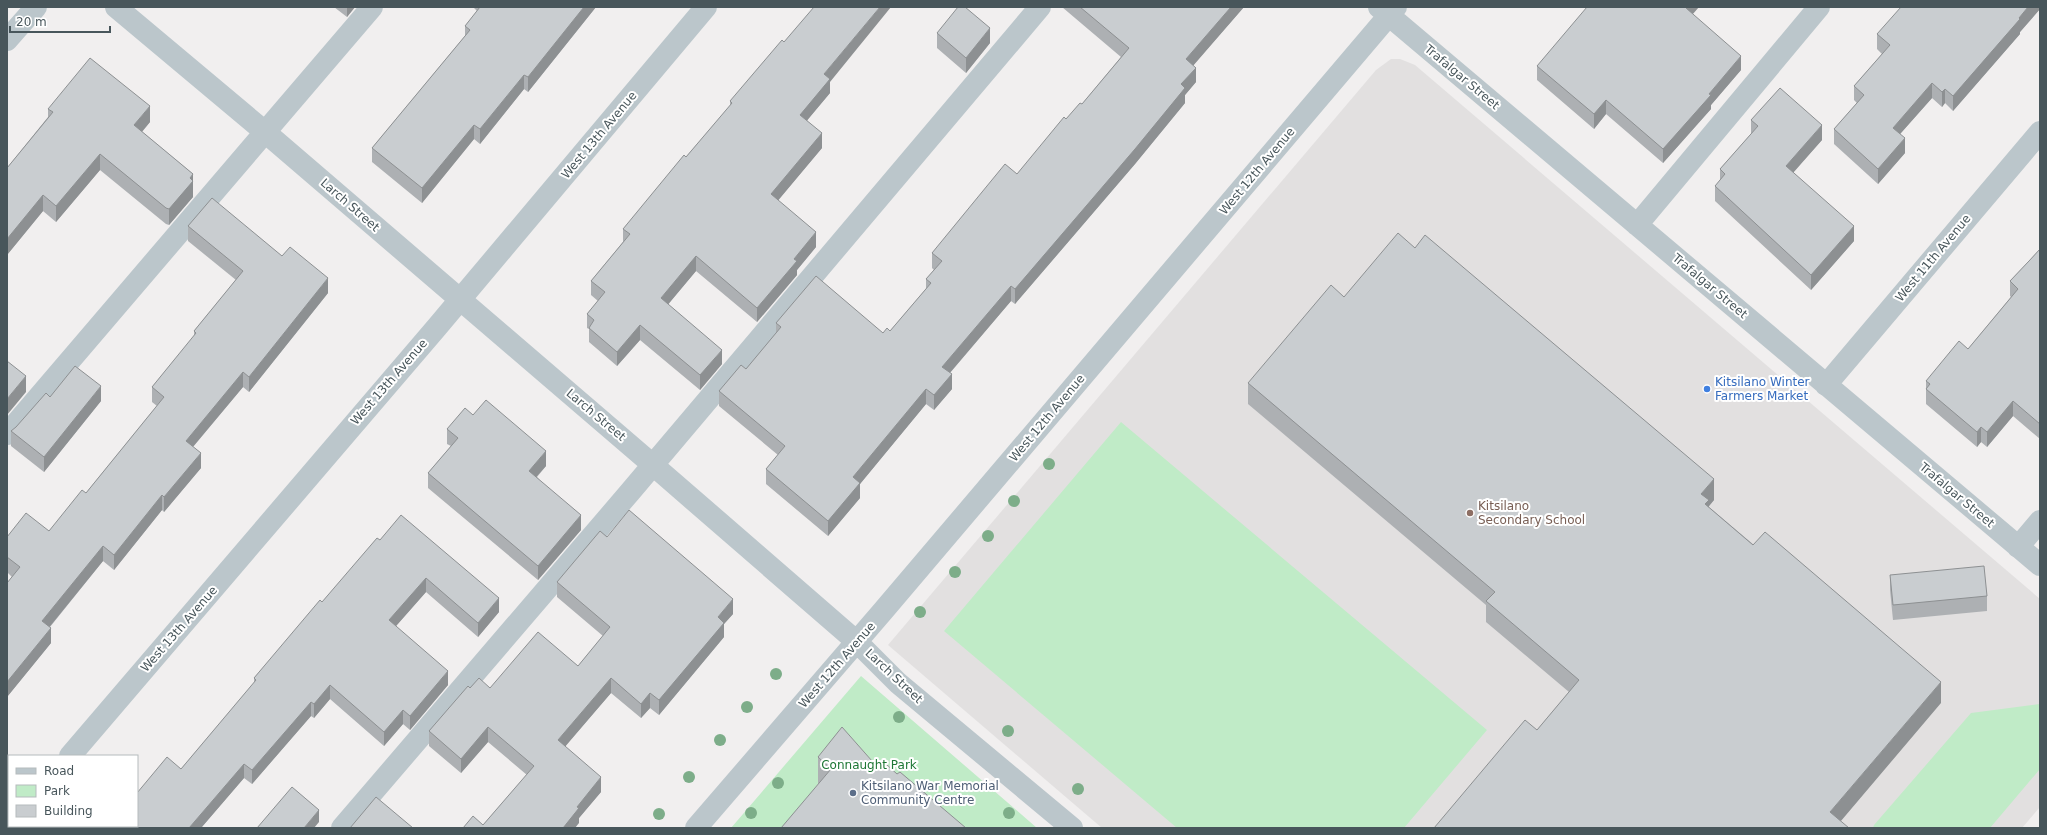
<svg xmlns="http://www.w3.org/2000/svg" width="2047" height="835" font-family="'DejaVu Sans',sans-serif">
  <rect width="100%" height="100%" fill="#f1efef"/>
  <path fill="#e2e0e0" d="M 1391,59 L 1400,59 L 1415,65 L 2040,599 L 2040,807 L 2022,828 L 1102,828 L 888,645 L 1376,70 Z"/>
  <path fill="#c0ebc7" d="M 1121,422 L 1487,730 L 1404,828 L 1177,828 L 944,631 Z
    M 861,676 L 1037,828 L 731,828 Z
    M 2040,704 L 2040,769 L 1990,828 L 1873,828 L 1874,825 L 1971,713 Z"/>
  <g fill="none" stroke-linecap="round" stroke-linejoin="round">
    <path stroke="#bbc6cb" stroke-width="22" d="M 116,7 L 265,132 L 653,465 L 857,642 L 898,683 L 1072,828
      M 1379,7 L 2040,565
      M 7,40 L 36,7
      M 1637,225 L 1819,7
      M 1826,385 L 2040,132
      M 7,434 L 372,7
      M 2018,547 L 2040,521
      M 70,756 L 437,327 L 706,7
      M 9,828 L 10,826
      M 342,828 L 630,492 L 1040,7
      M 696,828 L 883,611 L 1396,7"/>
  </g>
  <g fill="#7dad89">
    <circle cx="1049" cy="464" r="6"/>
    <circle cx="1014" cy="501" r="6"/>
    <circle cx="988" cy="536" r="6"/>
    <circle cx="955" cy="572" r="6"/>
    <circle cx="920" cy="612" r="6"/>
    <circle cx="776" cy="674" r="6"/>
    <circle cx="747" cy="707" r="6"/>
    <circle cx="899" cy="717" r="6"/>
    <circle cx="1008" cy="731" r="6"/>
    <circle cx="720" cy="740" r="6"/>
    <circle cx="689" cy="777" r="6"/>
    <circle cx="778" cy="783" r="6"/>
    <circle cx="1078" cy="789" r="6"/>
    <circle cx="751" cy="813" r="6"/>
    <circle cx="1009" cy="813" r="6"/>
    <circle cx="659" cy="814" r="6"/>
  </g>
  <path fill="#adb0b3" d="M 334,7 L 355,7 L 347,17 Z
    M 473,7 L 596,7 L 528,92 L 524,89 L 480,144 L 474,139 L 422,203 L 372,162 L 372,148 L 465,36 L 465,26 L 477,11 Z
    M 1062,7 L 1244,7 L 1193,65 L 1196,82 L 1185,95 L 1185,103 L 1135,164 L 1015,304 L 1011,301 L 950,373 L 952,389 L 934,410 L 926,404 L 860,484 L 860,498 L 828,536 L 766,484 L 766,469 L 778,455 L 719,406 L 719,391 L 746,369 L 776,333 L 776,323 L 883,333 L 890,331 L 926,289 L 926,279 L 934,270 L 932,268 L 932,253 L 1017,174 L 1066,119 L 1082,104 L 1121,57 Z
    M 2040,7 L 2040,9 L 2020,32 L 2020,34 L 1953,111 L 1945,103 L 1942,107 L 1932,98 L 1900,134 L 1905,153 L 1878,184 L 1834,144 L 1834,129 L 1857,103 L 1854,100 L 1854,86 L 1882,54 L 1877,49 L 1877,34 L 1917,8 Z
    M 1693,14 L 1741,70 L 1711,105 L 1711,109 L 1663,163 L 1606,114 L 1594,129 L 1537,80 L 1537,66 Z
    M 937,33 L 990,43 L 966,73 L 937,48 Z
    M 830,82 L 830,93 L 807,120 L 822,148 L 778,200 L 816,247 L 797,270 L 797,275 L 757,322 L 696,271 L 668,304 L 722,364 L 700,390 L 640,340 L 617,366 L 589,342 L 589,329 L 587,328 L 587,314 L 598,301 L 591,295 L 591,281 L 623,242 L 623,229 L 686,157 L 730,106 L 730,101 Z
    M 48,109 L 150,122 L 142,132 L 193,174 L 193,197 L 169,225 L 166,224 L 100,170 L 56,222 L 43,211 L 7,255 L 7,168 L 48,117 Z
    M 1751,120 L 1822,140 L 1793,172 L 1854,241 L 1811,290 L 1715,201 L 1715,186 L 1720,181 L 1720,169 L 1751,134 Z
    M 188,226 L 328,293 L 249,392 L 243,387 L 193,447 L 201,468 L 164,512 L 162,510 L 114,570 L 103,561 L 50,627 L 51,643 L 7,697 L 7,583 L 12,577 L 7,572 L 7,537 L 49,531 L 86,493 L 157,406 L 152,402 L 152,387 L 194,337 L 194,331 L 236,280 L 188,241 Z
    M 2040,249 L 2040,439 L 2013,416 L 1987,447 L 1981,442 L 1977,447 L 1926,404 L 1926,381 L 1968,349 L 2011,297 L 2010,296 L 2010,281 L 2029,261 Z
    M 1248,383 L 1714,500 L 1709,506 L 1709,507 L 1941,703 L 1537,730 L 1569,692 L 1486,622 L 1486,605 L 1248,404 Z
    M 50,397 L 101,401 L 44,472 L 11,446 L 11,431 L 16,427 Z
    M 473,415 L 546,466 L 537,477 L 581,530 L 538,580 L 428,488 L 428,473 L 451,446 L 447,444 L 447,429 Z
    M 607,537 L 733,614 L 724,624 L 724,637 L 659,715 L 650,708 L 641,718 L 611,693 L 565,746 L 601,792 L 579,818 L 579,823 L 483,825 L 527,775 L 488,742 L 461,773 L 429,746 L 429,731 L 470,688 L 490,688 L 578,666 L 603,636 L 557,597 L 557,582 Z
    M 380,540 L 499,612 L 478,637 L 426,592 L 396,626 L 448,685 L 410,730 L 403,724 L 384,746 L 330,699 L 314,718 L 311,716 L 252,784 L 244,778 L 201,828 L 107,828 L 181,769 L 254,683 L 254,678 L 322,602 Z
    M 1890,575 L 1987,596 L 1987,611 L 1893,620 L 1890,590 Z
    M 818,757 L 880,770 L 897,774 L 818,784 Z"/>
  <path fill="#8d9092" d="M 347,7 L 355,7 L 347,17 Z
    M 584,7 L 596,7 L 528,92 L 528,77 Z
    M 880,7 L 891,7 L 830,82 L 830,93 L 800,129 L 800,115 L 824,74 Z
    M 1231,7 L 1244,7 L 1186,74 L 1186,59 Z
    M 1687,7 L 1699,7 L 1686,22 L 1686,8 Z
    M 2028,7 L 2040,7 L 2040,9 L 2020,32 L 2020,34 L 1953,111 L 1953,96 Z
    M 990,28 L 990,43 L 966,73 L 966,58 Z
    M 1741,56 L 1741,70 L 1711,105 L 1711,109 L 1663,163 L 1663,149 Z
    M 1196,68 L 1196,82 L 1185,95 L 1185,103 L 1135,164 L 1015,304 L 1015,289 L 1181,84 Z
    M 524,75 L 524,89 L 480,144 L 480,129 Z
    M 1932,83 L 1932,98 L 1893,142 L 1893,128 Z
    M 1945,89 L 1945,103 L 1942,107 L 1942,92 Z
    M 1606,100 L 1606,114 L 1594,129 L 1594,114 Z
    M 150,106 L 150,122 L 134,141 L 134,125 Z
    M 474,125 L 474,139 L 422,203 L 422,188 Z
    M 1822,125 L 1822,140 L 1786,181 L 1786,166 Z
    M 822,133 L 822,148 L 771,209 L 771,194 Z
    M 1905,138 L 1905,153 L 1878,184 L 1878,169 Z
    M 100,154 L 100,170 L 56,222 L 56,206 Z
    M 193,174 L 193,197 L 169,225 L 169,209 Z
    M 43,195 L 43,211 L 7,255 L 7,239 Z
    M 1854,226 L 1854,241 L 1811,290 L 1811,275 Z
    M 816,232 L 816,247 L 797,270 L 797,275 L 757,322 L 757,308 L 794,259 Z
    M 696,256 L 696,271 L 661,313 L 661,298 Z
    M 328,278 L 328,293 L 249,392 L 249,377 Z
    M 1011,286 L 1011,301 L 942,382 L 942,367 Z
    M 640,325 L 640,340 L 617,366 L 617,352 Z
    M 722,350 L 722,364 L 700,390 L 700,375 Z
    M 243,372 L 243,387 L 186,455 L 186,441 Z
    M 952,374 L 952,389 L 934,410 L 934,395 Z
    M 26,376 L 26,392 L 7,415 L 7,399 Z
    M 101,386 L 101,401 L 44,472 L 44,457 Z
    M 926,389 L 926,404 L 860,484 L 860,498 L 828,536 L 828,521 L 853,477 Z
    M 2013,401 L 2013,416 L 1987,447 L 1987,432 Z
    M 1981,427 L 1981,442 L 1977,447 L 1977,432 Z
    M 546,451 L 546,466 L 529,485 L 529,471 Z
    M 201,453 L 201,468 L 164,512 L 164,497 Z
    M 1714,479 L 1714,500 L 1709,506 L 1709,521 L 1701,494 Z
    M 162,495 L 162,510 L 114,570 L 114,555 Z
    M 581,515 L 581,530 L 538,580 L 538,566 Z
    M 103,546 L 103,561 L 42,636 L 42,621 Z
    M 426,578 L 426,592 L 389,634 L 389,620 Z
    M 499,598 L 499,612 L 478,637 L 478,623 Z
    M 733,599 L 733,614 L 724,624 L 724,637 L 659,715 L 659,700 L 718,617 Z
    M 51,628 L 51,643 L 7,697 L 7,682 Z
    M 448,671 L 448,685 L 410,730 L 410,716 Z
    M 611,678 L 611,693 L 558,755 L 558,740 Z
    M 1941,682 L 1941,703 L 1835,828 L 1830,812 Z
    M 330,685 L 330,699 L 314,718 L 314,704 Z
    M 650,693 L 650,708 L 641,718 L 641,704 Z
    M 311,702 L 311,716 L 252,784 L 252,770 Z
    M 403,710 L 403,724 L 384,746 L 384,732 Z
    M 488,727 L 488,742 L 461,773 L 461,759 Z
    M 244,764 L 244,778 L 201,828 L 189,828 Z
    M 601,777 L 601,792 L 579,818 L 579,823 L 575,828 L 563,828 L 577,807 Z
    M 319,810 L 319,822 L 314,828 L 304,828 Z"/>
  <path fill="#c9cdd0" stroke="#8d9092" d="M 480,7 L 584,7 L 528,77 L 524,75 L 480,129 L 474,125 L 422,188 L 372,148 L 470,30 L 465,26 Z
    M 814,7 L 880,7 L 824,74 L 830,79 L 800,115 L 822,133 L 771,194 L 816,232 L 794,259 L 797,261 L 757,308 L 696,256 L 661,298 L 722,350 L 700,375 L 640,325 L 617,352 L 589,328 L 594,320 L 587,314 L 605,292 L 591,281 L 630,234 L 623,229 L 684,155 L 686,157 L 732,103 L 730,101 L 782,40 L 784,42 Z
    M 958,7 L 965,7 L 990,28 L 966,58 L 937,33 Z
    M 1080,7 L 1231,7 L 1186,59 L 1196,68 L 1181,84 L 1185,88 L 1135,149 L 1015,289 L 1011,286 L 942,367 L 952,374 L 934,395 L 926,389 L 853,477 L 860,483 L 828,521 L 766,469 L 785,446 L 719,391 L 741,365 L 746,369 L 781,327 L 776,323 L 816,276 L 883,333 L 887,328 L 890,331 L 931,283 L 926,279 L 942,261 L 932,253 L 1005,164 L 1017,174 L 1064,117 L 1066,119 L 1080,103 L 1082,104 L 1129,48 Z
    M 1587,7 L 1687,7 L 1686,8 L 1741,56 L 1709,94 L 1711,95 L 1663,149 L 1606,100 L 1594,114 L 1537,66 Z
    M 1901,7 L 1916,7 L 1917,8 L 1918,7 L 2028,7 L 2019,18 L 2020,19 L 1953,96 L 1945,89 L 1942,92 L 1932,83 L 1893,128 L 1905,138 L 1878,169 L 1834,129 L 1864,95 L 1854,86 L 1890,45 L 1877,34 Z
    M 90,58 L 150,106 L 134,125 L 193,174 L 190,178 L 193,181 L 169,209 L 166,208 L 100,154 L 56,206 L 43,195 L 7,239 L 7,168 L 53,112 L 48,109 Z
    M 1780,88 L 1822,125 L 1786,166 L 1854,226 L 1811,275 L 1715,186 L 1725,174 L 1720,169 L 1758,126 L 1751,120 Z
    M 212,198 L 282,256 L 290,247 L 328,278 L 249,377 L 243,372 L 186,441 L 201,453 L 164,497 L 162,495 L 114,555 L 103,546 L 42,621 L 51,628 L 7,682 L 7,583 L 20,567 L 7,557 L 7,537 L 26,513 L 49,531 L 82,490 L 86,493 L 164,397 L 152,387 L 196,333 L 194,331 L 243,271 L 188,226 Z
    M 1398,233 L 1415,248 L 1425,235 L 1714,479 L 1701,494 L 1709,500 L 1705,504 L 1753,545 L 1765,532 L 1941,682 L 1830,812 L 1849,828 L 1434,828 L 1525,720 L 1537,730 L 1579,680 L 1486,601 L 1495,592 L 1248,383 L 1331,285 L 1344,297 Z
    M 2040,249 L 2040,424 L 2013,401 L 1987,432 L 1981,427 L 1977,432 L 1926,389 L 1930,384 L 1926,381 L 1959,341 L 1968,349 L 2018,289 L 2010,281 L 2029,261 Z
    M 7,361 L 26,376 L 7,399 Z
    M 75,366 L 101,386 L 44,457 L 11,431 L 16,427 L 46,393 L 50,397 Z
    M 486,400 L 546,451 L 529,471 L 581,515 L 538,566 L 428,473 L 458,438 L 447,429 L 465,408 L 473,415 Z
    M 629,510 L 733,599 L 718,617 L 724,623 L 659,700 L 650,693 L 641,704 L 611,678 L 558,740 L 601,777 L 577,807 L 579,808 L 563,828 L 463,828 L 473,816 L 483,825 L 534,766 L 488,727 L 461,759 L 429,731 L 468,686 L 470,688 L 479,678 L 490,688 L 538,632 L 578,666 L 610,627 L 557,582 L 600,531 L 607,537 Z
    M 401,515 L 499,598 L 478,623 L 426,578 L 389,620 L 448,671 L 410,716 L 403,710 L 384,732 L 330,685 L 314,704 L 311,702 L 252,770 L 244,764 L 189,828 L 107,828 L 109,826 L 137,826 L 137,793 L 167,757 L 181,769 L 256,680 L 254,678 L 320,600 L 322,602 L 377,538 L 380,540 Z
    M 1984,566 L 1987,596 L 1893,605 L 1890,575 Z
    M 842,727 L 880,770 L 886,764 L 897,774 L 900,772 L 966,828 L 781,828 L 831,769 L 818,757 Z
    M 292,787 L 319,810 L 304,828 L 257,828 Z
    M 376,797 L 413,828 L 350,828 Z"/>
  <circle fill="#3f7fe0" stroke="#fff" stroke-width="1.5" cx="1707" cy="389" r="4"/>
  <circle fill="#8d6e63" stroke="#fff" stroke-width="1.5" cx="1470" cy="513" r="4"/>
  <circle fill="#5c6f8a" stroke="#fff" stroke-width="1.5" cx="853" cy="793" r="4"/>
  <g text-anchor="middle" stroke-width="4" stroke-linejoin="round" paint-order="stroke">
    <g font-size="12" fill="#48565b" stroke="#fff">
      <text transform="translate(1462 77) rotate(40)" y="4">Trafalgar Street</text>
      <text transform="translate(599 135) rotate(-50)" y="4">West 13th Avenue</text>
      <text transform="translate(1257 171) rotate(-50)" y="4">West 12th Avenue</text>
      <text transform="translate(350 205) rotate(41)" y="4">Larch Street</text>
      <text transform="translate(1933 258) rotate(-50)" y="4">West 11th Avenue</text>
      <text transform="translate(1710 286) rotate(40)" y="4">Trafalgar Street</text>
      <text transform="translate(389 382) rotate(-49)" y="4">West 13th Avenue</text>
      <text transform="translate(596 415) rotate(40)" y="4">Larch Street</text>
      <text transform="translate(1047 418) rotate(-50)" y="4">West 12th Avenue</text>
      <text transform="translate(1957 495) rotate(40)" y="4">Trafalgar Street</text>
      <text transform="translate(179 629) rotate(-49)" y="4">West 13th Avenue</text>
      <text transform="translate(837 665) rotate(-49)" y="4">West 12th Avenue</text>
      <text transform="translate(894 676) rotate(43)" y="4">Larch Street</text>
    </g>
    <g font-size="12" fill="#366cbe" stroke="#fff" text-anchor="start">
      <text x="1715" y="386">Kitsilano Winter<tspan x="1715" dy="14">Farmers Market</tspan></text>
    </g>
    <g font-size="12" fill="#785e54" stroke="#fff" text-anchor="start">
      <text x="1478" y="510">Kitsilano<tspan x="1478" dy="14">Secondary School</tspan></text>
    </g>
    <g font-size="12" fill="#1e7735" stroke="#fff">
      <text x="869" y="769">Connaught Park</text>
    </g>
    <g font-size="12" fill="#4e5e75" stroke="#fff" text-anchor="start">
      <text x="861" y="790">Kitsilano War Memorial<tspan x="861" dy="14">Community Centre</tspan></text>
    </g>
  </g>
  <rect width="2047" height="835" fill="none" stroke="#48565b" stroke-width="16"/>
  <rect x="8" y="755" width="130" height="72" fill="#ffffff" stroke="#b6bbbd"/>
  <rect x="16" y="768" width="20" height="6" fill="#bbc6cb" stroke="#b6bbbd"/>
  <text x="44" y="775" font-size="12" fill="#48565b">Road</text>
  <rect x="16" y="785" width="20" height="12" fill="#c0ebc7" stroke="#b6bbbd"/>
  <text x="44" y="795" font-size="12" fill="#48565b">Park</text>
  <rect x="16" y="805" width="20" height="12" fill="#c9cdd0" stroke="#b6bbbd"/>
  <text x="44" y="815" font-size="12" fill="#48565b">Building</text>
  <path d="M10 26v6h100v-6" fill="none" stroke="#48565b" stroke-width="2"/>
  <text x="16" y="26" font-size="12" fill="#48565b" stroke="#ffffff" stroke-width="3" paint-order="stroke">20 m</text>
</svg>
